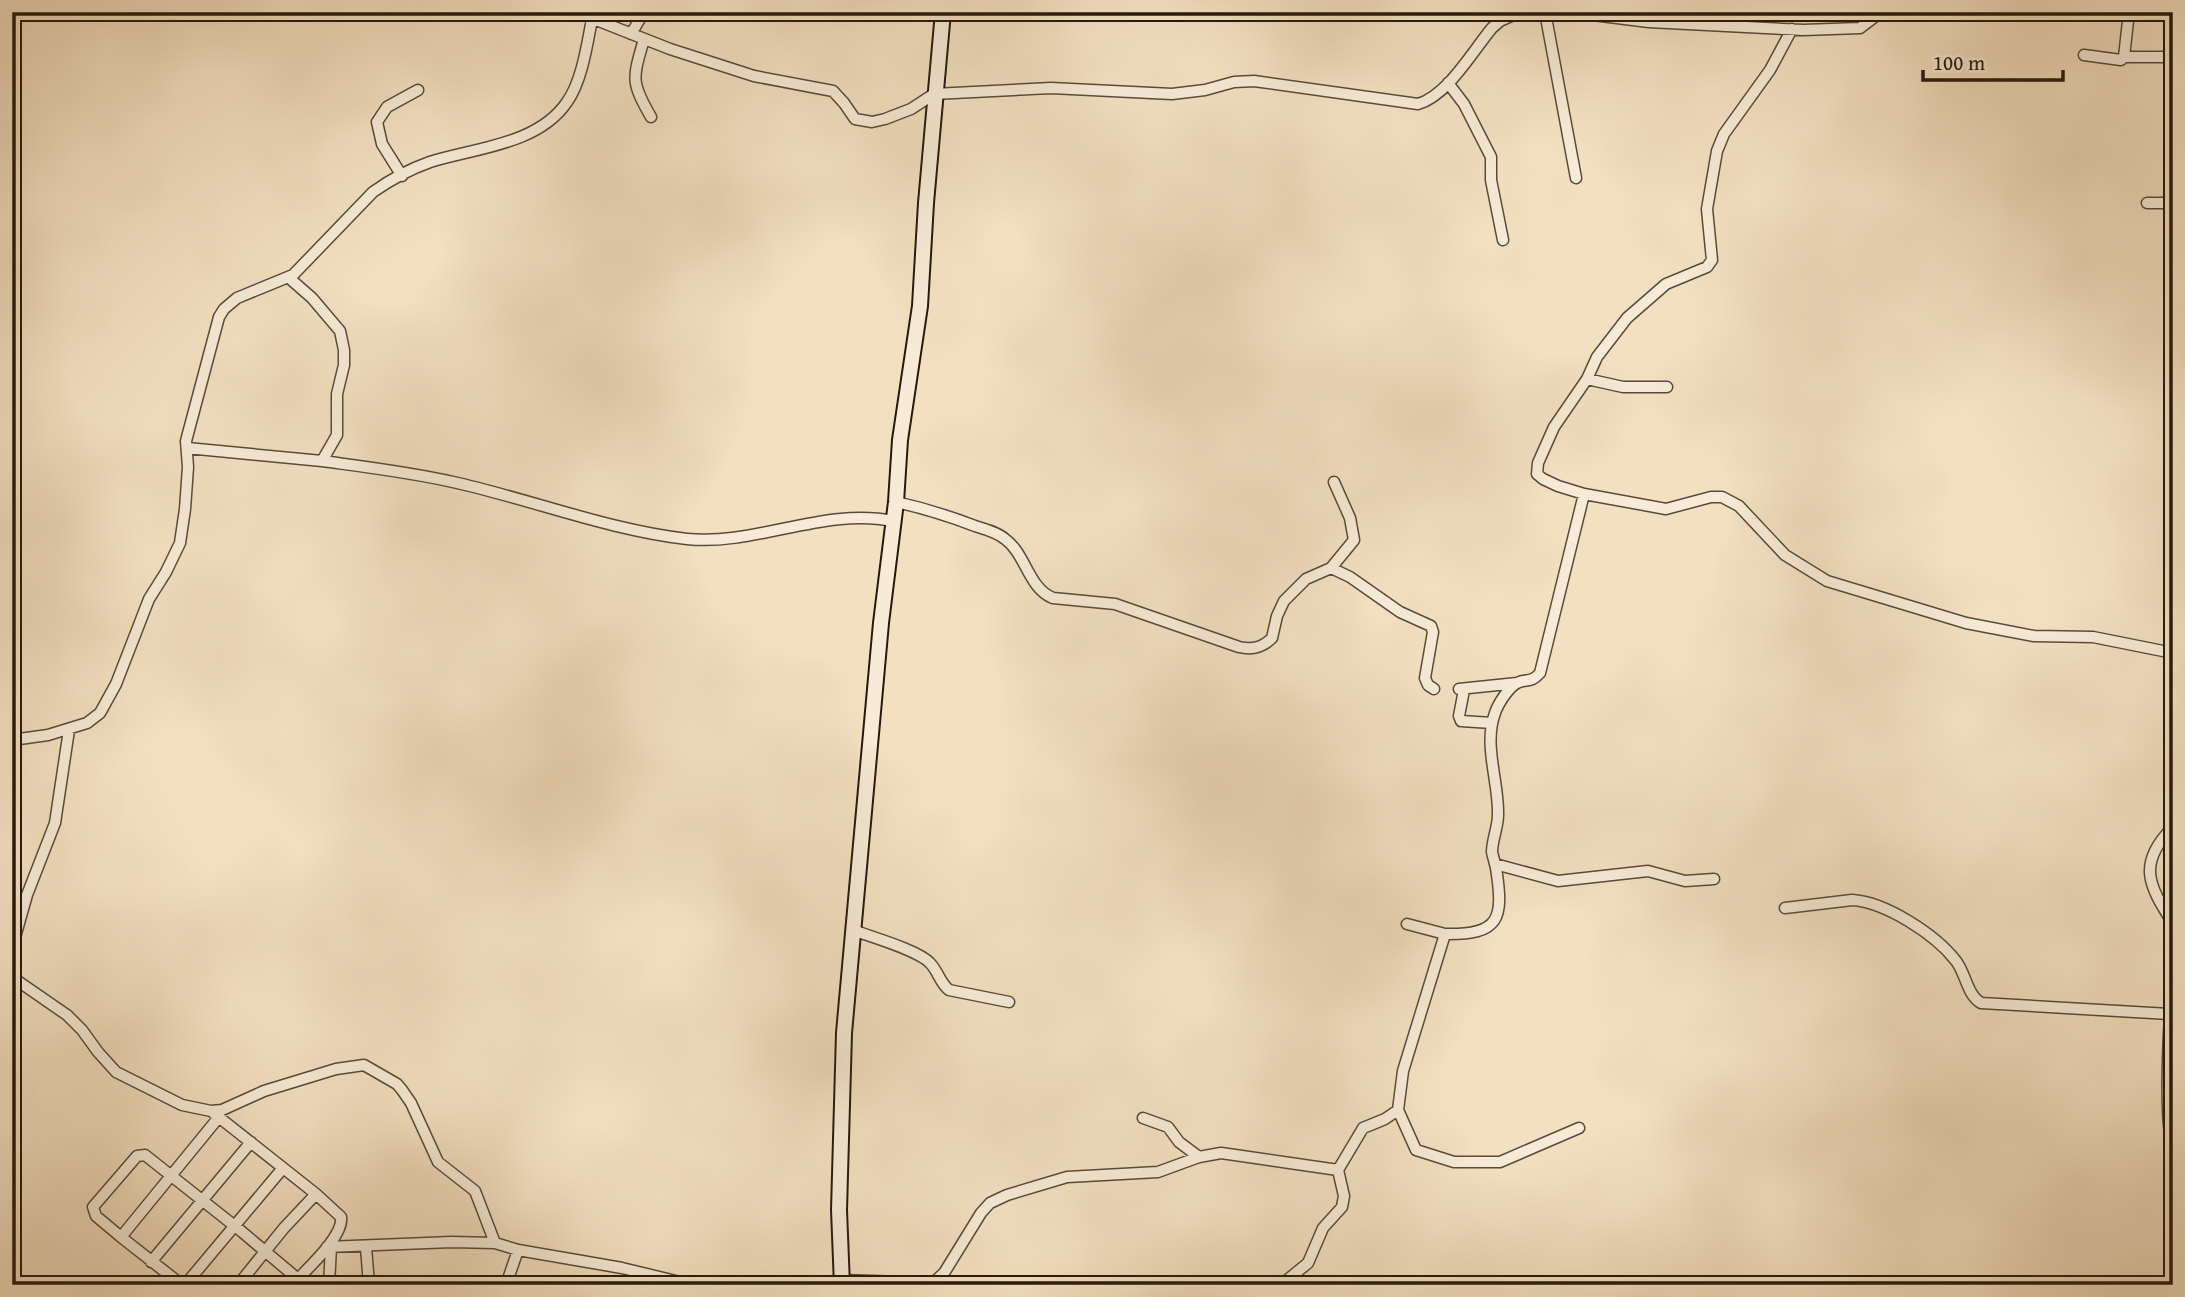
<svg xmlns="http://www.w3.org/2000/svg" width="2185" height="1297" font-family="'Gentium Book Plus',serif">
  <rect width="100%" height="100%" fill="#f3e0c1"/>
  <filter id="stains"><feTurbulence type="fractalNoise" baseFrequency=".00286" numOctaves="4"/><feColorMatrix values="0 0 0 0 .2 0 0 0 0 .09 0 0 0 0 .02 0 0 0 .5 -.17"/></filter>
  <radialGradient id="worn" r=".72"><stop offset=".6" stop-color="#630" stop-opacity="0"/><stop offset="1" stop-color="#630" stop-opacity=".3"/></radialGradient>
  <g fill="none" stroke-linecap="round" stroke-linejoin="round">
    <g stroke="#594b39" stroke-width="13">
      <path id="street" d="M 576,12 L 670,49 L 754,76 L 833,91 L 844,103 L 855,119 L 872,122 L 885,119 L 911,109 L 934,94 L 1051,88 L 1172,94 L 1205,90 L 1234,82 L 1254,81 L 1418,104 C 1447,96 1472,52 1492,28 L 1500,21 L 1520,12
        M 1545,12 L 1576,178
        M 1569,12 L 1649,22 L 1803,30 L 1860,28 L 1881,12
        M 631,34 L 644,12
        M 644,39 C 633,78 630,81 651,117
        M 2084,55 L 2121,60 L 2124,57 L 2173,57
        M 2124,57 L 2129,12
        M 1448,83 L 1464,104 L 1491,157 L 1491,180 L 1503,240
        M 402,176 L 382,144 L 377,122 L 387,107 L 418,90
        M 2147,203 L 2173,203
        M 288,277 L 312,298 L 340,331 L 344,350 L 344,365 L 337,394 L 337,435 L 322,461 C 366,467 409,472 453,482 C 530,499 608,530 687,539 C 755,546 825,507 893,521
        M 1587,379 L 1623,387 L 1667,387
        M 187,448 L 322,461
        M 1584,494 L 1666,509 L 1711,497 L 1722,497 L 1739,506 L 1785,555 L 1827,581 L 1966,623 L 2034,636 L 2093,637 L 2173,653
        M 896,502 C 923,508 949,516 975,526 C 985,529 997,532 1005,539 C 1026,554 1028,588 1053,598 L 1115,604 L 1239,647 C 1252,650 1262,648 1272,638 L 1277,616 L 1284,601 L 1306,579 L 1331,568 L 1354,540 L 1350,518 L 1334,482
        M 1331,568 L 1350,577 L 1400,612 L 1431,626 L 1433,632 L 1425,678 L 1428,685 L 1434,689
        M 1459,689 L 1517,683
        M 1464,690 L 1459,716 L 1461,721 L 1492,723
        M 12,740 L 48,735 L 87,723 L 100,713 L 116,684 L 149,599 L 166,572 L 180,543 L 185,509 L 188,467 L 186,441 L 219,317 L 224,309 L 237,298 L 293,275 L 373,192 C 390,180 410,169 430,162 C 474,148 538,145 567,102 C 582,81 587,45 592,19
        M 2173,827 C 2137,863 2148,885 2173,923
        M 1495,864 L 1558,881 L 1648,871 L 1685,881 L 1714,879
        M 1785,908 L 1852,900 C 1886,902 1936,935 1956,961 C 1966,974 1967,995 1981,1003 L 2169,1014
        M 1407,924 L 1445,934
        M 853,930 C 871,937 918,950 930,963 C 938,971 940,983 949,990 L 1009,1002
        M 12,948 L 27,895 L 55,823 L 69,730
        M 12,977 L 67,1015 L 82,1030 L 98,1052 L 116,1072 L 182,1105 L 211,1111 L 222,1110 L 264,1091 L 336,1069 L 364,1065 L 397,1084 L 402,1090 L 411,1103 L 438,1162 L 475,1191 L 495,1243 L 518,1250 L 622,1268 L 692,1285
        M 2173,995 C 2168,1019 2164,1127 2173,1146
        M 1398,1110 L 1416,1150 L 1454,1162 L 1500,1162 L 1579,1128
        M 211,1111 L 316,1194 L 341,1217 C 344,1235 310,1266 298,1279 L 304,1285
        M 1143,1118 L 1168,1127 L 1179,1142 L 1199,1157
        M 1338,1170 L 1363,1128 L 1385,1119 L 1398,1110 L 1403,1071 L 1445,934 C 1500,935 1504,919 1496,868 C 1495,863 1493,857 1492,852 C 1492,840 1498,827 1498,815 C 1499,782 1483,745 1495,713 C 1498,704 1508,688 1517,683 C 1527,678 1530,684 1540,673 L 1584,494 L 1558,486 L 1543,479 L 1537,474 L 1538,463 L 1554,427 L 1587,379 L 1597,357 L 1627,318 L 1666,284 L 1707,267 L 1712,260 L 1707,209 L 1717,151 L 1724,134 L 1770,70 L 1792,29
        M 121,1237 L 96,1216 L 93,1207 L 137,1156 L 145,1155 L 241,1231 L 298,1279 L 293,1285
        M 327,1247 L 452,1242 L 495,1243
        M 366,1247 L 369,1285
        M 151,1262 L 251,1142
        M 182,1285 L 121,1237 L 219,1117
        M 185,1285 L 283,1168
        M 238,1285 L 284,1228 L 316,1194
        M 329,1285 L 331,1247
        M 506,1285 L 518,1250
        M 823,1285 L 841,1280 L 933,1283 L 944,1273 L 981,1213 L 990,1203 L 1007,1195 L 1067,1177 L 1158,1172 L 1199,1157 L 1221,1153 L 1338,1170 L 1344,1196 L 1342,1207 L 1323,1228 L 1308,1263 L 1281,1285"/>
    </g>
    <g stroke="#26190c" stroke-width="18">
      <path id="secondary" d="M 842,1285 L 839,1210 L 844,1033 L 881,623 L 896,502 L 900,440 L 920,306 L 926,203 L 943,12"/>
    </g>
    <use href="#street" stroke="#f7ebd7" stroke-width="10"/>
    <use href="#secondary" stroke="#f7ebd7" stroke-width="14"/>
  </g>
  <rect width="2185" height="1297" fill="none" stroke="#f3e0c1" stroke-width="42"/>
  <rect x="14" y="14" width="2157" height="1269" fill="none" stroke="#26190c" stroke-width="3.5"/>
  <rect x="21" y="21" width="2143" height="1255" fill="none" stroke="#26190c" stroke-width="2"/>
  <path d="M1923 70v10h140v-10" fill="none" stroke="#26190c" stroke-width="3.5"/>
  <text x="1933" y="70" font-size="21" fill="#26190c" stroke="#f7ebd7" stroke-width="5" paint-order="stroke">100 m</text>
  <rect width="100%" height="100%" filter="url(#stains)"/>
  <rect width="100%" height="100%" fill="url(#worn)"/>
</svg>
